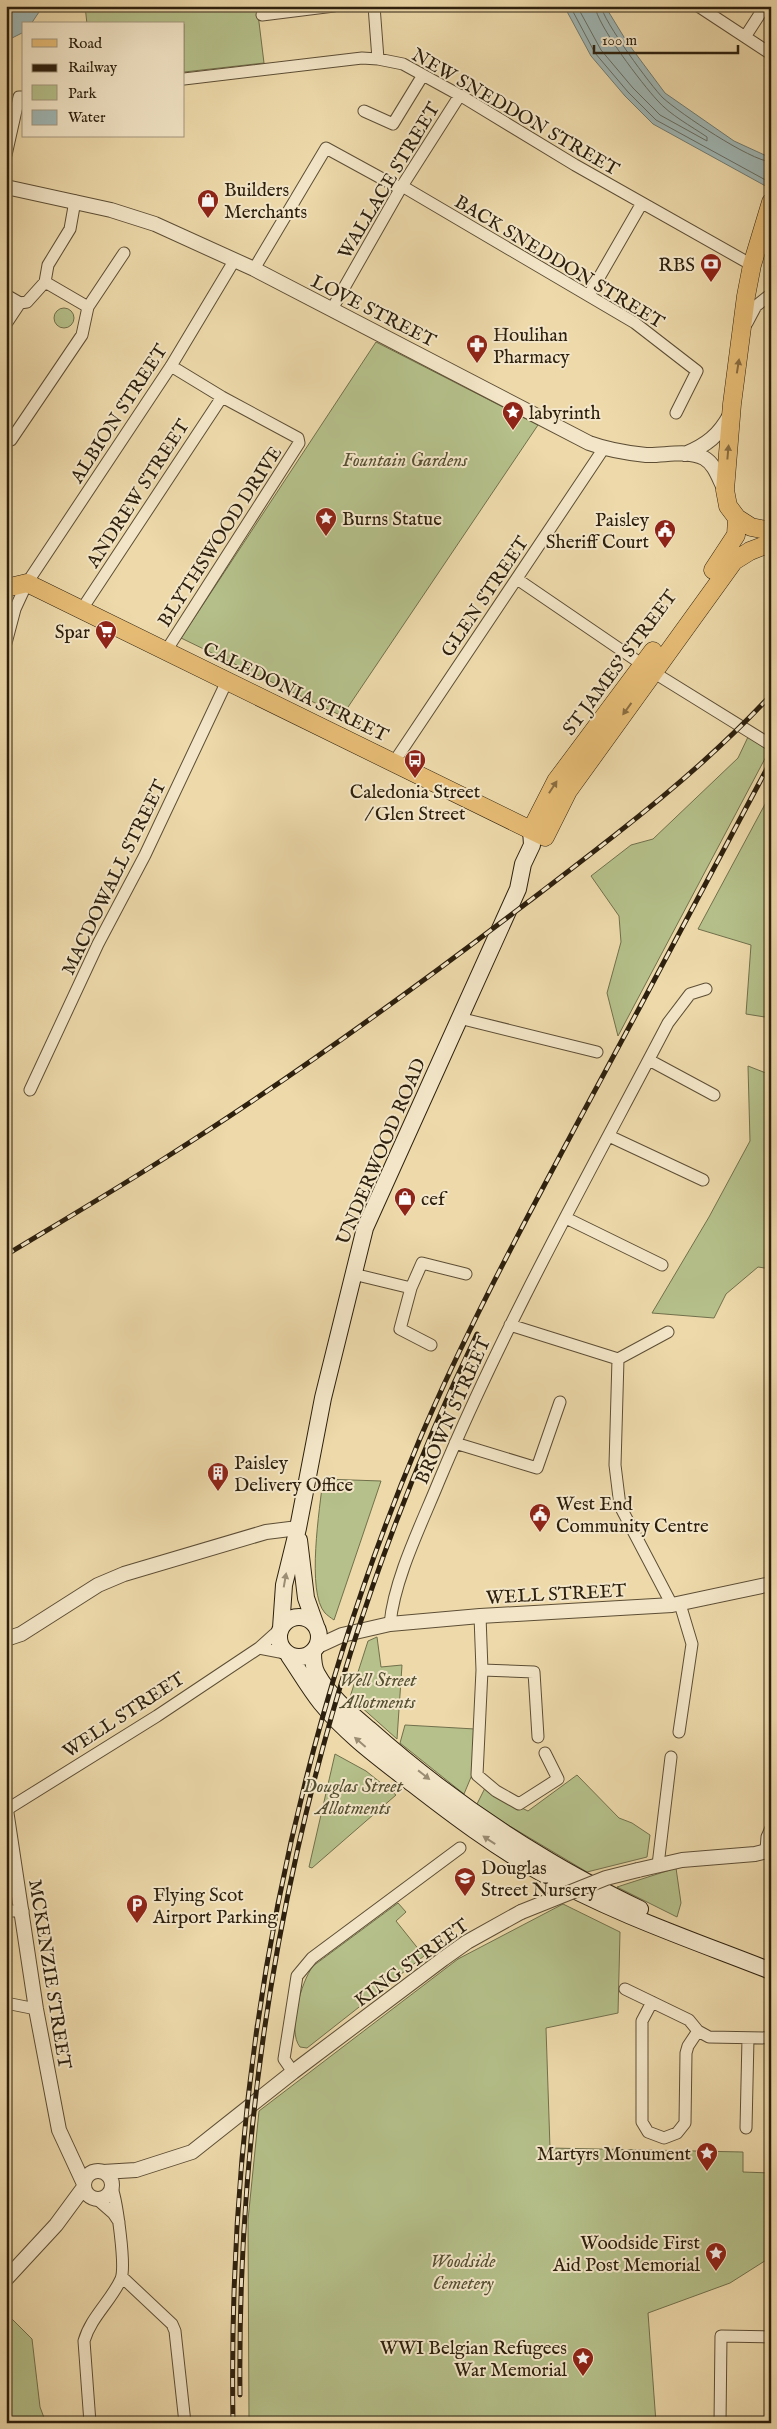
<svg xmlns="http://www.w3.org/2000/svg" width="777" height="2429" font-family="'IM FELL English',serif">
  <rect width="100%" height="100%" fill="#edd9aa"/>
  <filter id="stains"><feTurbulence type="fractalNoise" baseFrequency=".004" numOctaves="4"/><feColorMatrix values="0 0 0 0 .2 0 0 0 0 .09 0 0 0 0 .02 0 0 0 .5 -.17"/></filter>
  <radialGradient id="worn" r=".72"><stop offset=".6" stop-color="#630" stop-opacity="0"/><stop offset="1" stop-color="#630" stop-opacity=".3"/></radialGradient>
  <path fill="#b5c08a" stroke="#71704c" d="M 85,6 L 257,6 L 264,63 L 184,72 L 184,24 L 87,24 Z
    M54 318a10 10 0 1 1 20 0a10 10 0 1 1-20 0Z
    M 376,342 L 538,425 L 342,716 L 181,638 Z
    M 748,737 L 769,751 L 618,1036 L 607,993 L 621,942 L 619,916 L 591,876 L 631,845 L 653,839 L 738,758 Z
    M 771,793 L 771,1018 L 746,1014 L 751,945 L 698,929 Z
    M 748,1066 L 771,1075 L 771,1221 L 766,1228 L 771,1229 L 771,1269 L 758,1267 L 726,1294 L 714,1318 L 652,1313 L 709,1217 L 750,1141 Z
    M 323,1479 L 381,1481 L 334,1620 C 331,1618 327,1615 325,1613 C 306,1592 320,1507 323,1479 Z
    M 377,1637 L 381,1667 L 402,1665 L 397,1739 L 350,1697 L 368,1641 Z
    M 405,1725 L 475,1729 L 474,1770 L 464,1794 L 400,1743 Z
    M 335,1754 L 366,1771 L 396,1795 L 312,1868 L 309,1867 Z
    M 577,1775 L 619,1818 L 632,1823 L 650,1835 L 647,1857 L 587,1872 L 476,1806 L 485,1788 L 501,1798 L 528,1811 Z
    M 676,1868 L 681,1903 L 677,1917 L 617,1887 Z
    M 398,1903 L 406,1912 L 396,1921 L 424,1956 L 307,2048 L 300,2047 C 287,2031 301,1982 313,1966 Z
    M 563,1904 L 620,1932 L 618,2013 L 546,2028 L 550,2148 L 743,2152 L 743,2172 L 771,2173 L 771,2257 L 730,2283 L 648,2313 L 656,2423 L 249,2423 L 248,2220 L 259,2111 L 458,1959 Z
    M 6,2313 L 32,2339 L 40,2407 L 46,2423 L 6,2423 Z"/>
  <path fill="#9fb7b5" stroke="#717b72" d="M 6,6 L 43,6 L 31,24 L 24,24 L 24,32 L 6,41 Z
    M 564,6 L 605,6 L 627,42 L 665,93 L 734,141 L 771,158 L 771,189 L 653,124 L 625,96 L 591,56 Z"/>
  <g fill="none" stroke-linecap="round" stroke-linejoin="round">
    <path stroke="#666c62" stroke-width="1" d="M 570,6 L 595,53 L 628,92 L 656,120 L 771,183
      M 577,6 L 601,50 L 633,88 L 660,115 L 707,141 L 707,137 C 691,126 670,115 657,100 C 643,85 596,24 595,6
      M 601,6 C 603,21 651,86 663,98 C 681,114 749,160 771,162"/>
    <g stroke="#5d4e35" stroke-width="13">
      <path id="minor" d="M 374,6 L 378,59
        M 698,6 L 771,54
        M 262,15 L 334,6
        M 745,37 L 765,6
        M 184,79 L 362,58 L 378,59 L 403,64 L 463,97 L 575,165 L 752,265
        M 364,111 L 393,124 L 423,75
        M 6,155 L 19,97 L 24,97
        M 402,186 L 635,323 L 697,371 L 676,413
        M 254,269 L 326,148 L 401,189
        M 45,282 L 88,307
        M 6,295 L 20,303
        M 589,295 L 642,203
        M 332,309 L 402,186 L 460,95
        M 747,323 L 756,306 L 771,294
        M 6,324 L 20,303 L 27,302 L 45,282 L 48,265 L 70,229 L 75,201
        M 6,442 L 11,440 L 82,335 L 88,307 L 124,253
        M 517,579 L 643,665
        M 82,609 L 222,397
        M 6,643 L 15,609 L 27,583 L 171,366 L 234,261
        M 166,651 L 299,443 L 298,438 L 222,397 L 171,366
        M 653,672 L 771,745
        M 394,762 L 604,448
        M 459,1018 L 597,1052
        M 649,1060 L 714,1095
        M 30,1090 L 98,944 L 145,855 L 227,681
        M 609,1136 L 703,1180
        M 566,1218 L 662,1265
        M 353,1274 L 411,1288 L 422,1263 L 466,1274
        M 411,1288 L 400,1329 L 431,1345
        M 510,1325 L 618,1359
        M 668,1332 L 618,1359 L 615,1465 L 620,1506 L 672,1605
        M 455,1443 L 537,1468 L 560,1402
        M 480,1616 L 482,1670 L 477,1775 L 496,1791 L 519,1804 L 558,1779 L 545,1753
        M 390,1624 C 394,1579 422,1523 439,1481 C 505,1323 589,1174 668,1023 L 690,994 L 706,989
        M 259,1648 L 285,1653
        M 482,1670 L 534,1672 L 538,1737
        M 679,1732 L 692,1644 L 680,1604
        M 6,1810 L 157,1716 L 259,1648 L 279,1630
        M 766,1850 L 767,1837 L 771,1828
        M 658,1865 L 671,1757
        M 6,1911 L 23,1911
        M 625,1989 L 689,2020 L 698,2031 L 709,2037 L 771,2038
        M 652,2002 L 642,2021 L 642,2122 L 648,2132 L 664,2138 L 677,2133 L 685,2123 L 686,2053 L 688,2046 L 698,2031
        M 6,2003 L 36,2009
        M 293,2072 L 284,2059 L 297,1976 L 312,1958 L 460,1848
        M 746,2128 L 748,2038
        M 97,2199 L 113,2213 L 119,2222
        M 122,2277 L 172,2324 L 175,2331 L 185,2423
        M 90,2423 L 84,2341 C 91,2317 111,2301 121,2279 C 126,2266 117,2202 112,2188
        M 720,2423 L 721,2336 L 771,2337"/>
    </g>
    <g stroke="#5d4e35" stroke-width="16">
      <path id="tertiary" d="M 6,187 L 111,210 L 155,224 L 254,269 L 589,443 C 608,450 627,453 646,455 C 664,456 687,449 704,458 C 715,464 719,479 725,490
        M 685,454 C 707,445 719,435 730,415
        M 6,1639 L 21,1634 L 98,1585 L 124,1574 L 266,1532 L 298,1528
        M 316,1647 L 342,1635 L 390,1624 L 480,1616 L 672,1605 L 771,1584
        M 6,1810 L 36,2009 L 59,2130 L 84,2184
        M 638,1870 L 682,1860 L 755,1854 L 771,1850
        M84 2185a14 14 0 1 1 28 0a14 14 0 1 1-28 0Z
        M 103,2172 L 136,2170 L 192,2152 L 293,2072 L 443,1959 L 467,1942 L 521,1912
        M 6,2279 L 56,2225 L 84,2187"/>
    </g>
    <g stroke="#2d200e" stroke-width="18">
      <path id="secondary" d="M 299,1540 L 306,1598 L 316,1626
        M279 1637a20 20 0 1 1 40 0a20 20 0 1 1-40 0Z
        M 281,1628 L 284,1585 L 298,1528 L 323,1398 L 365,1228 L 518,889 L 523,864 L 532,845 L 531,830
        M 313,1652 C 313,1660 313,1667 317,1674 C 329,1696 350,1713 369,1729 C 423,1777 481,1820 543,1857 C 574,1876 607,1893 640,1909
        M 289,1656 C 300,1672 309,1688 321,1703 C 347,1735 382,1760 414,1785 C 454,1816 494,1846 538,1871 C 612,1913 692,1940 771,1971"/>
    </g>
    <g stroke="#2d200e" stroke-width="19">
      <path id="primary" d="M 771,202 L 752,265 L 746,296 L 732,404 L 725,490 L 728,506 L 737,518 L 751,527 L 771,531
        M 713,570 L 736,535 L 737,518
        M 6,588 L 27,583 L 545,837 L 568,791 L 734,561 L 750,551 L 771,543
        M 531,830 L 556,781 L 653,651"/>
    </g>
    <use href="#minor" stroke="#f3e6c8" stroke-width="11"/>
    <use href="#tertiary" stroke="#f3e6c8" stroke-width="14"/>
    <use href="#secondary" stroke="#f3e6c8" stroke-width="16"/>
    <use href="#primary" stroke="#e6bc75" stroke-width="18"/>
    <g stroke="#2d200e" stroke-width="5">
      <path id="rail" d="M 6,1255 C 59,1223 113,1191 165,1158 C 290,1079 410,992 528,902 C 612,838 699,773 771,695
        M 240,2395 C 236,2028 318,1664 477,1334
        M 233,2423 C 227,2084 288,1754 419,1441 C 465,1332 522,1227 578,1122 C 643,1002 707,881 771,761"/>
    </g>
    <use href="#rail" stroke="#f3e6c8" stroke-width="3" stroke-dasharray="9" stroke-linecap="butt"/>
    <g stroke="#5d4e35" stroke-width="16" stroke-linecap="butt">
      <path id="tertiary-bridge" d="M 521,1912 L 606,1878 L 638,1870"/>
    </g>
    <use href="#tertiary-bridge" stroke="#f3e6c8" stroke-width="14"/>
  </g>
  <defs><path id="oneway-solid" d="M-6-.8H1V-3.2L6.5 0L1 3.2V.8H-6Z" transform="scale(1.25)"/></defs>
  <g fill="#8a6e42">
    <use href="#oneway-solid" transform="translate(738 366) rotate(-81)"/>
    <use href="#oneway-solid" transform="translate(728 452) rotate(-85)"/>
    <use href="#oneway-solid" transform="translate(627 709) rotate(126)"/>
    <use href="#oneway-solid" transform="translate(553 787) rotate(-57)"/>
  </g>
  <g fill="#9a8d74">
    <use href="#oneway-solid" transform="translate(285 1580) rotate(-80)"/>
    <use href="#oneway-solid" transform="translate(360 1742) rotate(-139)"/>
    <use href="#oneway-solid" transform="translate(424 1775) rotate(38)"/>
    <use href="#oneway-solid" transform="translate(489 1840) rotate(-147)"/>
  </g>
  <defs>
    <g id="shop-pin" transform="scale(1.125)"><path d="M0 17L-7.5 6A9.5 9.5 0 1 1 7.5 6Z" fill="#8f2418" stroke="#f3e6c8"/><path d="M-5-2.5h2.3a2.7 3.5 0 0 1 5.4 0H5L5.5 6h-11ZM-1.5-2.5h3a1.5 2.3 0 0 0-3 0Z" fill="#fff"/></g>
    <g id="bank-pin" transform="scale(1.125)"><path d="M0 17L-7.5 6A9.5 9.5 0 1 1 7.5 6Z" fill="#8f2418" stroke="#f3e6c8"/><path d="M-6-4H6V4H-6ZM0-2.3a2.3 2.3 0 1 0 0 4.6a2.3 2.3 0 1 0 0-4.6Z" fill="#fff"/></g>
    <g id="pharmacy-pin" transform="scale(1.125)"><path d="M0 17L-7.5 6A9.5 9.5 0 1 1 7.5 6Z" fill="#8f2418" stroke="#f3e6c8"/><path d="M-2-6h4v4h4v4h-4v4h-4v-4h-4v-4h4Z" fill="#fff"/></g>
    <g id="sight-pin" transform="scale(1.125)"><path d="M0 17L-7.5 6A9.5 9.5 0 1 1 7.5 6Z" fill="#8f2418" stroke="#f3e6c8"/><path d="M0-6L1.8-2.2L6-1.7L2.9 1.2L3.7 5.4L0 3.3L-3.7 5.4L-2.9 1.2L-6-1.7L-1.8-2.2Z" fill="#fff"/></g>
    <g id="civic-pin" transform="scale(1.125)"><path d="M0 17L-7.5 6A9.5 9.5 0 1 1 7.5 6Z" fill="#8f2418" stroke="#f3e6c8"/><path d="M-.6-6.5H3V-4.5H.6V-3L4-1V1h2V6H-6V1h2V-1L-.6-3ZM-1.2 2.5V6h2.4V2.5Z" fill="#fff"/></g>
    <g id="supermarket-pin" transform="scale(1.125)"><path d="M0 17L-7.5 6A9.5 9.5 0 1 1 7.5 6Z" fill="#8f2418" stroke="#f3e6c8"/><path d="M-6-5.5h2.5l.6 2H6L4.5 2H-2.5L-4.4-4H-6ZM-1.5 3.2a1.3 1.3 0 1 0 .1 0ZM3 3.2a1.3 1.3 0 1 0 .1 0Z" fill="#fff"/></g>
    <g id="bus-pin" transform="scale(1.125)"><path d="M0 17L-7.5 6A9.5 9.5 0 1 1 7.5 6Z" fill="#8f2418" stroke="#f3e6c8"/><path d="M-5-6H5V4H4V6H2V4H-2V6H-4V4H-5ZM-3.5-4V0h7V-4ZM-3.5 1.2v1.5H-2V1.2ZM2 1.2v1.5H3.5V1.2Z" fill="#fff"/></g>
    <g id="building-pin" transform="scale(1.125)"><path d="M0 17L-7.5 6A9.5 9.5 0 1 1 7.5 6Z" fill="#8f2418" stroke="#f3e6c8"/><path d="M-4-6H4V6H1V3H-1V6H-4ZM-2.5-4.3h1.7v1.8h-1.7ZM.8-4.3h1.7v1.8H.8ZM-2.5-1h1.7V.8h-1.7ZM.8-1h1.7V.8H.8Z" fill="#fff"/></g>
    <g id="school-pin" transform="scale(1.125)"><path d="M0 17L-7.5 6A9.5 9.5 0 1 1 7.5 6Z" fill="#8f2418" stroke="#f3e6c8"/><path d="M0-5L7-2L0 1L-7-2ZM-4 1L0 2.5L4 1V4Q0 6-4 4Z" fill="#fff"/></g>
    <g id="parking-pin" transform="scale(1.125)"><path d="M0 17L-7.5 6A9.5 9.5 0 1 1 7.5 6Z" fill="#8f2418" stroke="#f3e6c8"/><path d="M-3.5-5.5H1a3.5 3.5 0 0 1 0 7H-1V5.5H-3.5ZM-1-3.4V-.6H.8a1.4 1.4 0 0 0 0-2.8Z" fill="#fff"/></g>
  </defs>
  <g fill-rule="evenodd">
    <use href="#shop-pin" x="208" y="200"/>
    <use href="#bank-pin" x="711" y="264"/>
    <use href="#pharmacy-pin" x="477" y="345"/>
    <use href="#sight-pin" x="513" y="412"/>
    <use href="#sight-pin" x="326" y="518"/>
    <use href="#civic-pin" x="665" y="530"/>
    <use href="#supermarket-pin" x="106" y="631"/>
    <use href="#bus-pin" x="415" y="760"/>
    <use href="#shop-pin" x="405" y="1198"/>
    <use href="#building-pin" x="218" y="1473"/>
    <use href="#civic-pin" x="540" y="1514"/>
    <use href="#school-pin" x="465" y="1878"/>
    <use href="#parking-pin" x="137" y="1905"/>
    <use href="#sight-pin" x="707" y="2153"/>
    <use href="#sight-pin" x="716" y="2253"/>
    <use href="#sight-pin" x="583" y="2358"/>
  </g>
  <g text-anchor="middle" stroke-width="4" stroke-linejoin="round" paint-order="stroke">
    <g font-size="19" fill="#2d200e" stroke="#f3e6c8">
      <text transform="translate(516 111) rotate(30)" y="7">NEW SNEDDON STREET</text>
      <text transform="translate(388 180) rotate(-59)" y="7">WALLACE STREET</text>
      <text transform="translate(560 261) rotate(31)" y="7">BACK SNEDDON STREET</text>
      <text transform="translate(374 310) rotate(27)" y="7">LOVE STREET</text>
      <text transform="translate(118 413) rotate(-57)" y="7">ALBION STREET</text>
      <text transform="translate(137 493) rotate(-57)" y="7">ANDREW STREET</text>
      <text transform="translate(219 536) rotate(-57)" y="7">BLYTHSWOOD DRIVE</text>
      <text transform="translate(484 596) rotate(-56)" y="7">GLEN STREET</text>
      <text transform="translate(619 662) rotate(-53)" y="7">ST JAMES' STREET</text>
      <text transform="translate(296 691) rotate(26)" y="7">CALEDONIA STREET</text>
      <text transform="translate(113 877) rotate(-64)" y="7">MACDOWALL STREET</text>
      <text transform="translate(380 1151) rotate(-67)" y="7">UNDERWOOD ROAD</text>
      <text transform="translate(452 1410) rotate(-66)" y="7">BROWN STREET</text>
      <text transform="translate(556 1593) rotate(-3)" y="7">WELL STREET</text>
      <text transform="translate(123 1714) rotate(-33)" y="7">WELL STREET</text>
      <text transform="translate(411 1962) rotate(-36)" y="7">KING STREET</text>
      <text transform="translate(51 1974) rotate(81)" y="7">MCKENZIE STREET</text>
    </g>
    <g font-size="19" fill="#2d200e" stroke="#f3e6c8" text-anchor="start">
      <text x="224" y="196">Builders<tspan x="224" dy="22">Merchants</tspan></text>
      <text x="695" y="271" text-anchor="end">RBS</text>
      <text x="493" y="341">Houlihan<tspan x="493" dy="22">Pharmacy</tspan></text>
      <text x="529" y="419">labyrinth</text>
      <text x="342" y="525">Burns Statue</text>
      <text x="649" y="526" text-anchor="end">Paisley<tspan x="649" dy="22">Sheriff Court</tspan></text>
      <text x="90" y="638" text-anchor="end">Spar</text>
      <text x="415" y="798" text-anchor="middle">Caledonia Street<tspan x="415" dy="22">/ Glen Street</tspan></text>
      <text x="421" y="1205">cef</text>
      <text x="234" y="1469">Paisley<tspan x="234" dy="22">Delivery Office</tspan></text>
      <text x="556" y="1510">West End<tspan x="556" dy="22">Community Centre</tspan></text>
      <text x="481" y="1874">Douglas<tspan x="481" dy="22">Street Nursery</tspan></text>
      <text x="153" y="1901">Flying Scot<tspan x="153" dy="22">Airport Parking</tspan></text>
      <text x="691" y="2160" text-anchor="end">Martyrs Monument</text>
      <text x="700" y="2249" text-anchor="end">Woodside First<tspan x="700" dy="22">Aid Post Memorial</tspan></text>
      <text x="567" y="2354" text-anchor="end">WWI Belgian Refugees<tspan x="567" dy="22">War Memorial</tspan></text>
    </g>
    <g font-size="19" font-style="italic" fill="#565033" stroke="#f3e6c8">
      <text x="405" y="466">Fountain Gardens</text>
      <text x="378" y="1686">Well Street<tspan x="378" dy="22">Allotments</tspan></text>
      <text x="353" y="1792">Douglas Street<tspan x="353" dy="22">Allotments</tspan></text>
      <text x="463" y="2267">Woodside<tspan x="463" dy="22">Cemetery</tspan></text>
    </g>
  </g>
  <rect width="777" height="2429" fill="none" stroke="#edd9aa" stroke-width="25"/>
  <rect x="8" y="8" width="762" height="2414" fill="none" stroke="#2d200e" stroke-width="2.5"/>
  <rect x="12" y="12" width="752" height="2404" fill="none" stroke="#2d200e"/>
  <rect x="22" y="22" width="162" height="115" fill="#f3e6c8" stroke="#a4977e"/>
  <rect x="32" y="39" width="25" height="8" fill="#e6bc75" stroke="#a4977e"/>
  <text x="68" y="48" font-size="15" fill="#2d200e">Road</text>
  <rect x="32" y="64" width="25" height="8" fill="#2d200e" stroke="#a4977e"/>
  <text x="68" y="72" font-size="15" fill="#2d200e">Railway</text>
  <rect x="32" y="85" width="25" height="15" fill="#b5c08a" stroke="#a4977e"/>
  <text x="68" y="98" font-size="15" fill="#2d200e">Park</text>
  <rect x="32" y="110" width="25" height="15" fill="#9fb7b5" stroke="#a4977e"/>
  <text x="68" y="122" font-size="15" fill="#2d200e">Water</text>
  <path d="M594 45v8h144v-8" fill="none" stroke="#2d200e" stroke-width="2.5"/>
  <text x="602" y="45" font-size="15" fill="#2d200e" stroke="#f3e6c8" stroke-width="4" paint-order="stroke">100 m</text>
  <rect width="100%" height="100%" filter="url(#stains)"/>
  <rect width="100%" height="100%" fill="url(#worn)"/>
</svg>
